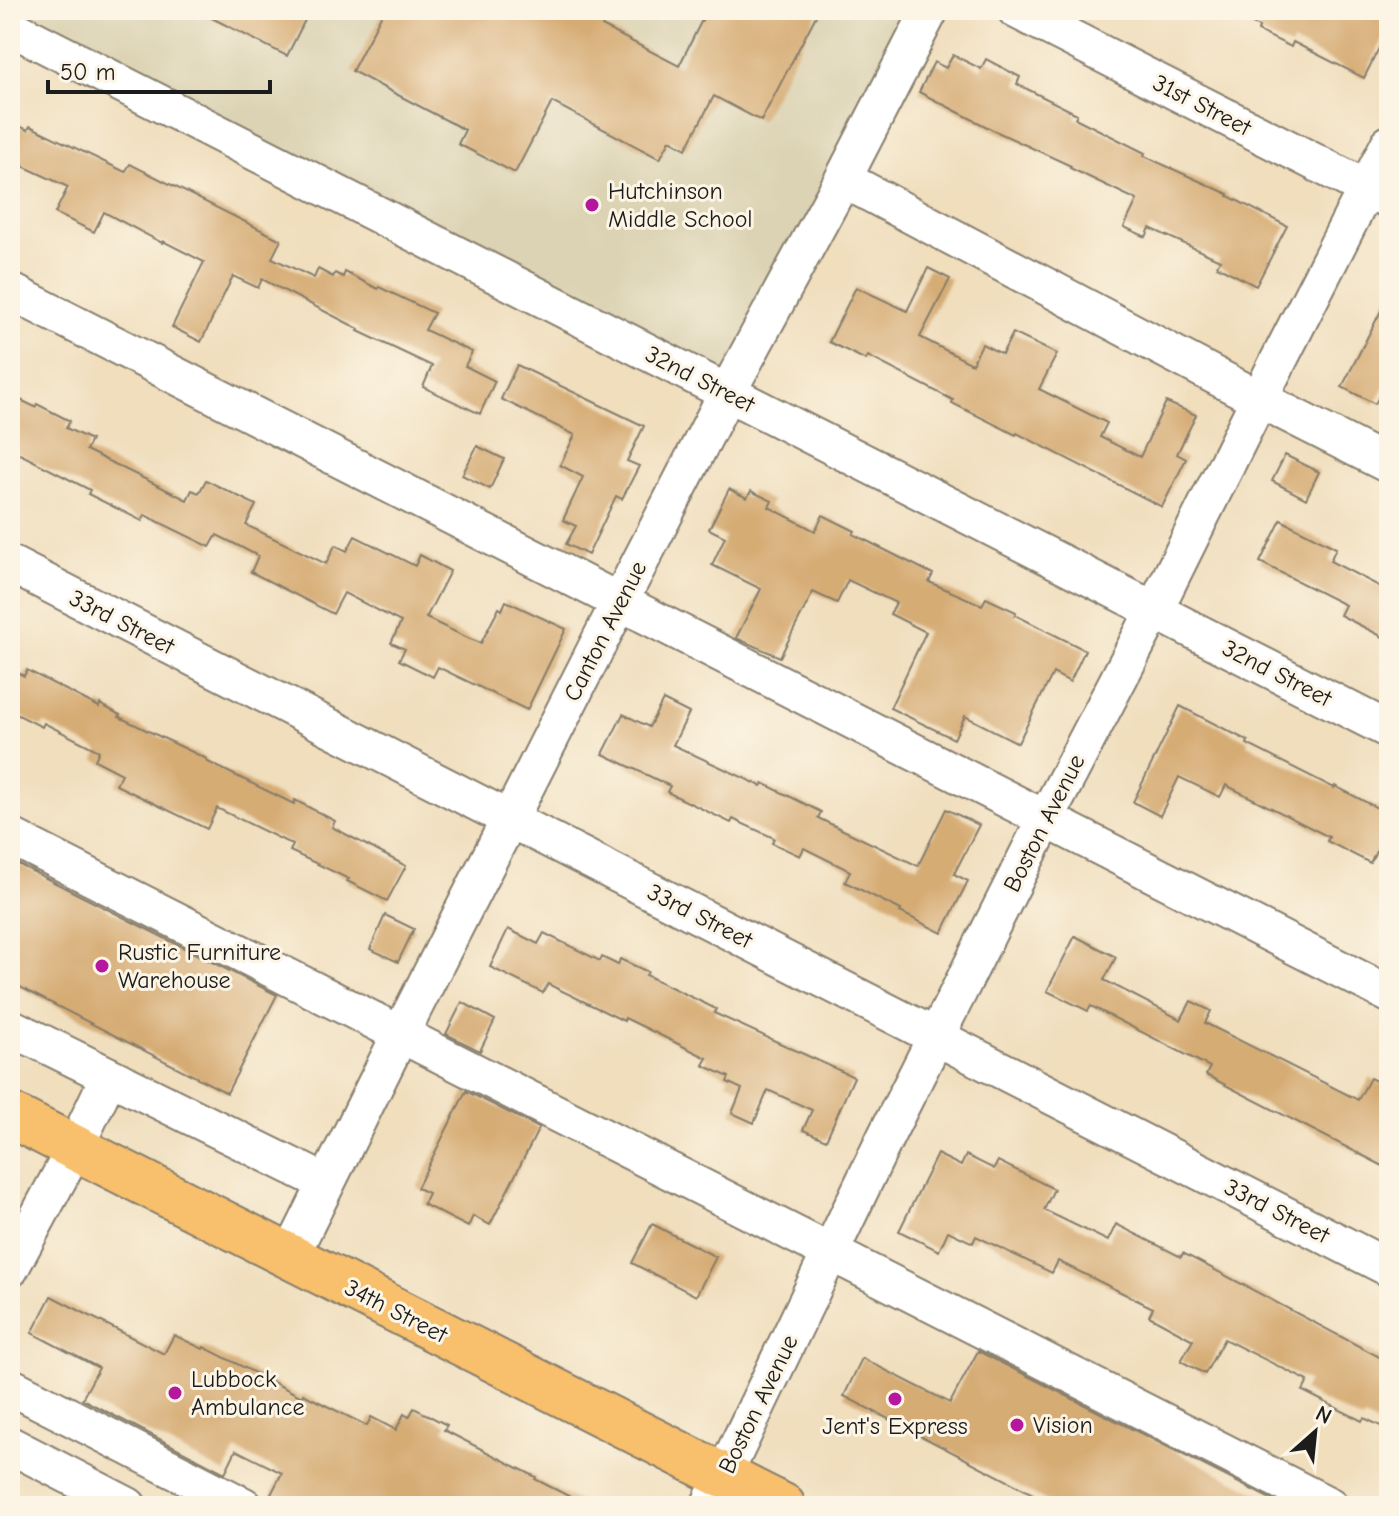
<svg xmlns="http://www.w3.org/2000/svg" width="1399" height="1516" font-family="'Comic Neue',sans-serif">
  <rect width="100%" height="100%" fill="#fcf5e5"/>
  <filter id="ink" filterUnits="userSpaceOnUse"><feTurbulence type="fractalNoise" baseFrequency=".0125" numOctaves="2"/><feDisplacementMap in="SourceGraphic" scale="16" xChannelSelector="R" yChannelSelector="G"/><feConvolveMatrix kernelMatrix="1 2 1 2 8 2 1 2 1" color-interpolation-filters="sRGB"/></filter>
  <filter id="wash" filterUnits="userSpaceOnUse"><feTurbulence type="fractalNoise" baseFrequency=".006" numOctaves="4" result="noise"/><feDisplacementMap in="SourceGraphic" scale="32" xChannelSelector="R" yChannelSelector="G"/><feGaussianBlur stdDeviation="1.8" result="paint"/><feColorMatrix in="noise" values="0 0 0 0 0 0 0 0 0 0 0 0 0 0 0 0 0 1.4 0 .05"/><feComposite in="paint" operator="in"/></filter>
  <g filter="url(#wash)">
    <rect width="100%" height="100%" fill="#f0debd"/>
    <path fill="#dcd3b4" d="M 10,10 L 927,10 L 727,393 Z"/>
    <g id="blocks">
      <path fill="#d6ac74" d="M 196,10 L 310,10 L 287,56 Z
        M 384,10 L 611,10 L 602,26 L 679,66 L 707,10 L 819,10 L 761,121 L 714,96 L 686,149 L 670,140 L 660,159 L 552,102 L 515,173 L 458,144 L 465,130 L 352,71 Z
        M 1223,10 L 1389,10 L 1389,28 L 1364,78 L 1293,42 L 1291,47 L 1258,31 L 1259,27 Z
        M 953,55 L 981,69 L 986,59 L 1020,77 L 1017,84 L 1077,114 L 1075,118 L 1145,153 L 1144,156 L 1228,194 L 1228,196 L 1287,226 L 1256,286 L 1217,266 L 1220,260 L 1150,228 L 1146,237 L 1124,227 L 1137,200 L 1070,168 L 1071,166 L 993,130 L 919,92 L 934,62 L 946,68 Z
        M 10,122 L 28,130 L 30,126 L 125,172 L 130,164 L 281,240 L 272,258 L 314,278 L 318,269 L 333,277 L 335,273 L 343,277 L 345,272 L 378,289 L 379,287 L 434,313 L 425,330 L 472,352 L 465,366 L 495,381 L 480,414 L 423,387 L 432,366 L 358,331 L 359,329 L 262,279 L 258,288 L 233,276 L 201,342 L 172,327 L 204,262 L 163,241 L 162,243 L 104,212 L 94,232 L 55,213 L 68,187 L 10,160 Z
        M 928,268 L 950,279 L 920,337 L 972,364 L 982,344 L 1002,354 L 1013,333 L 1057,354 L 1039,389 L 1107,423 L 1100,437 L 1140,457 L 1166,402 L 1196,415 L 1177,454 L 1186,459 L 1162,507 L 1017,433 L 1016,435 L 952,403 L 953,400 L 868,356 L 866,360 L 829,342 L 856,287 L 907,311 Z
        M 1389,295 L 1389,378 L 1375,404 L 1342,387 Z
        M 517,365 L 644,426 L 627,461 L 639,466 L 622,499 L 616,496 L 588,555 L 566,544 L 576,526 L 563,520 L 583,477 L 560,465 L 575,435 L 501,399 Z
        M 10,395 L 35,407 L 37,404 L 70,421 L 66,428 L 91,440 L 86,450 L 187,500 L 192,490 L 199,493 L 206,480 L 256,505 L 246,525 L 326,564 L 335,545 L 347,551 L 355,536 L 415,566 L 420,555 L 450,571 L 426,618 L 470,639 L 481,643 L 499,608 L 502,610 L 506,601 L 566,629 L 527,710 L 438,667 L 433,677 L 399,660 L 405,649 L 391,643 L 401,622 L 344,593 L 333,614 L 251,572 L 258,556 L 233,543 L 217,535 L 210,547 L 145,515 L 142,521 L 88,494 L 90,490 L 10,449 Z
        M 477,446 L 504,459 L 490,489 L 462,475 Z
        M 1285,455 L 1319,472 L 1306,499 L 1272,481 Z
        M 729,489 L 747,498 L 751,491 L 772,501 L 769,507 L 815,531 L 823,515 L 855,531 L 853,534 L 933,574 L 929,582 L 982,605 L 986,598 L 1016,612 L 1015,615 L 1085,650 L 1070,682 L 1053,673 L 1018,743 L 965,716 L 954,739 L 890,708 L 926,632 L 890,614 L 896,603 L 848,580 L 837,603 L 813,592 L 780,657 L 736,638 L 761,589 L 712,565 L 725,537 L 709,529 Z
        M 1281,520 L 1336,548 L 1330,561 L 1389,591 L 1389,640 L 1340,615 L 1345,605 L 1260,562 Z
        M 10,669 L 24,676 L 27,670 L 99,707 L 100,704 L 120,715 L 119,717 L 207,759 L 206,761 L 294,804 L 295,800 L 335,821 L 332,827 L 406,866 L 387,901 L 347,881 L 349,879 L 290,851 L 293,845 L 217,808 L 207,829 L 116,785 L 122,774 L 95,760 L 99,751 L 44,723 L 42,727 L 10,711 Z
        M 663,700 L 689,713 L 673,745 L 761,786 L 763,783 L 821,812 L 818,818 L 918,866 L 946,809 L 979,825 L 954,874 L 968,881 L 942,933 L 900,912 L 901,910 L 845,882 L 850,871 L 804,848 L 800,856 L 772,843 L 774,838 L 733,819 L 731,823 L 667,792 L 670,786 L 603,754 L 623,714 L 649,727 Z
        M 1180,706 L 1248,741 L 1247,744 L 1334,788 L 1335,786 L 1389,814 L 1389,826 L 1370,863 L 1327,841 L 1329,837 L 1226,785 L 1220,797 L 1179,777 L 1160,816 L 1133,802 Z
        M 10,860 L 277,995 L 227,1093 L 10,982 Z
        M 385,915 L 414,929 L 398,962 L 370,949 Z
        M 508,929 L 538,944 L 544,933 L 600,961 L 602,957 L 618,965 L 620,959 L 648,972 L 646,975 L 716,1009 L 714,1013 L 854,1077 L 826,1140 L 803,1130 L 812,1110 L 768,1090 L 754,1123 L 732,1113 L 742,1089 L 727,1082 L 729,1077 L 703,1065 L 707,1058 L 625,1018 L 624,1021 L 548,984 L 543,993 L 490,967 Z
        M 1075,936 L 1116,957 L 1104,980 L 1181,1020 L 1191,1001 L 1211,1011 L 1205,1023 L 1358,1100 L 1370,1078 L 1389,1087 L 1389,1169 L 1206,1075 L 1210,1067 L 1091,1006 L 1088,1011 L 1047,991 Z
        M 462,1002 L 495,1020 L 480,1051 L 446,1034 Z
        M 466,1091 L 539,1128 L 490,1225 L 473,1216 L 468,1227 L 423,1204 L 428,1193 L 417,1188 Z
        M 937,1154 L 961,1166 L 966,1155 L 994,1169 L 998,1161 L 1054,1189 L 1044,1210 L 1108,1241 L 1116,1224 L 1181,1257 L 1183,1253 L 1389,1362 L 1389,1430 L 1364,1418 L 1362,1421 L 1303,1391 L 1308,1381 L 1224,1339 L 1205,1374 L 1181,1361 L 1193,1340 L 1149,1316 L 1153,1308 L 1058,1261 L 1052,1273 L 976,1236 L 973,1243 L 948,1231 L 939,1251 L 899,1231 Z
        M 652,1224 L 716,1257 L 696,1296 L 632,1263 Z
        M 51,1296 L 164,1354 L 174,1335 L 203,1349 L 204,1347 L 302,1397 L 303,1394 L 367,1426 L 371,1417 L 396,1430 L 404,1414 L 409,1417 L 414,1408 L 447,1425 L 444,1430 L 536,1477 L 535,1479 L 588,1506 L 265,1506 L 282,1473 L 236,1450 L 225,1473 L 82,1399 L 99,1368 L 32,1333 Z
        M 978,1351 L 1284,1506 L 1056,1506 L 844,1396 L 862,1358 L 950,1403 Z"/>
    </g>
  </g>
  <g filter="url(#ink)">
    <use href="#blocks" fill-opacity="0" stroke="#867d6c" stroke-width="2"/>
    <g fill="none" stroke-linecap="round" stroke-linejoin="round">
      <g stroke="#867d6c" stroke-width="40">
        <path id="minor" d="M 1016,10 L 1389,200
          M 10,27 L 1389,730
          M 843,179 L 1259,399 L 1389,465
          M 10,291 L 1389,994
          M 10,564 L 1389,1268
          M 10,836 L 1330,1506
          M 10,1027 L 326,1183
          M 290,1257 L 400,1035 L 620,601 L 727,393 L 843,179 L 930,10
          M 10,1269 L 75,1148 L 109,1076
          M 10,1386 L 244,1506
          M 10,1445 L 128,1506
          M 709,1506 L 886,1136 L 1046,818 L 1154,611 L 1259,399 L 1389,144"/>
      </g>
      <g stroke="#867d6c" stroke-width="48">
        <path id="major" d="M 10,1115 L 783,1506"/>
      </g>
      <use href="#minor" stroke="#fff" stroke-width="36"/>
      <use href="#major" stroke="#f8bf6c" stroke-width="44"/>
    </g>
  </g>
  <g fill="#b5179e" stroke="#fcf5e5" stroke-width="3">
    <circle cx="592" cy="205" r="8"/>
    <circle cx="102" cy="966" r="8"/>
    <circle cx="175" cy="1393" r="8"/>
    <circle cx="895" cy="1399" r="8"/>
    <circle cx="1017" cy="1425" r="8"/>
  </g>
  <g text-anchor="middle" stroke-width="6" stroke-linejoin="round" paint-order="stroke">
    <g font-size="24" fill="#1c1c1c" stroke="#fcf5e5">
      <text transform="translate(1202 105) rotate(27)" y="8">31st Street</text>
      <text transform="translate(700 379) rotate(27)" y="8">32nd Street</text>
      <text transform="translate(122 622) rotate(27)" y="8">33rd Street</text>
      <text transform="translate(605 631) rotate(-63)" y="8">Canton Avenue</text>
      <text transform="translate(1277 673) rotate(27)" y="8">32nd Street</text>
      <text transform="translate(1044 823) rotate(-63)" y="8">Boston Avenue</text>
      <text transform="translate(700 916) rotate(27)" y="8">33rd Street</text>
      <text transform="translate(1277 1211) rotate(27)" y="8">33rd Street</text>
      <text transform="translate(396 1311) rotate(27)" y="8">34th Street</text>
      <text transform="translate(758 1404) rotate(-64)" y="8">Boston Avenue</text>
    </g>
    <g font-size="24" fill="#1c1c1c" stroke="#fcf5e5" text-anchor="start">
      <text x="608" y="199">Hutchinson<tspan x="608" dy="28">Middle School</tspan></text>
      <text x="118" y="960">Rustic Furniture<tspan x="118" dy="28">Warehouse</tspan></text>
      <text x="191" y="1387">Lubbock<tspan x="191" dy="28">Ambulance</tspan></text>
      <text x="1033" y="1433">Vision</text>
      <text x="895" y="1434" text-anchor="middle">Jent's Express</text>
    </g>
  </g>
  <rect width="1399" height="1516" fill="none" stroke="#fcf5e5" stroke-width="40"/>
  <g transform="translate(1315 1432) rotate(27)" stroke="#fcf5e5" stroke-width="6" paint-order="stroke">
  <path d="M0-6L14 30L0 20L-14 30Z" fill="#1c1c1c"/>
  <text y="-12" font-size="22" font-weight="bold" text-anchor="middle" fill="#1c1c1c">N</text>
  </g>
  <path d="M48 80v12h222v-12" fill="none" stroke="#1c1c1c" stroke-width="4"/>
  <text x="60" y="80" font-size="24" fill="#1c1c1c" stroke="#fcf5e5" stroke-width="6" paint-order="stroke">50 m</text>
</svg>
